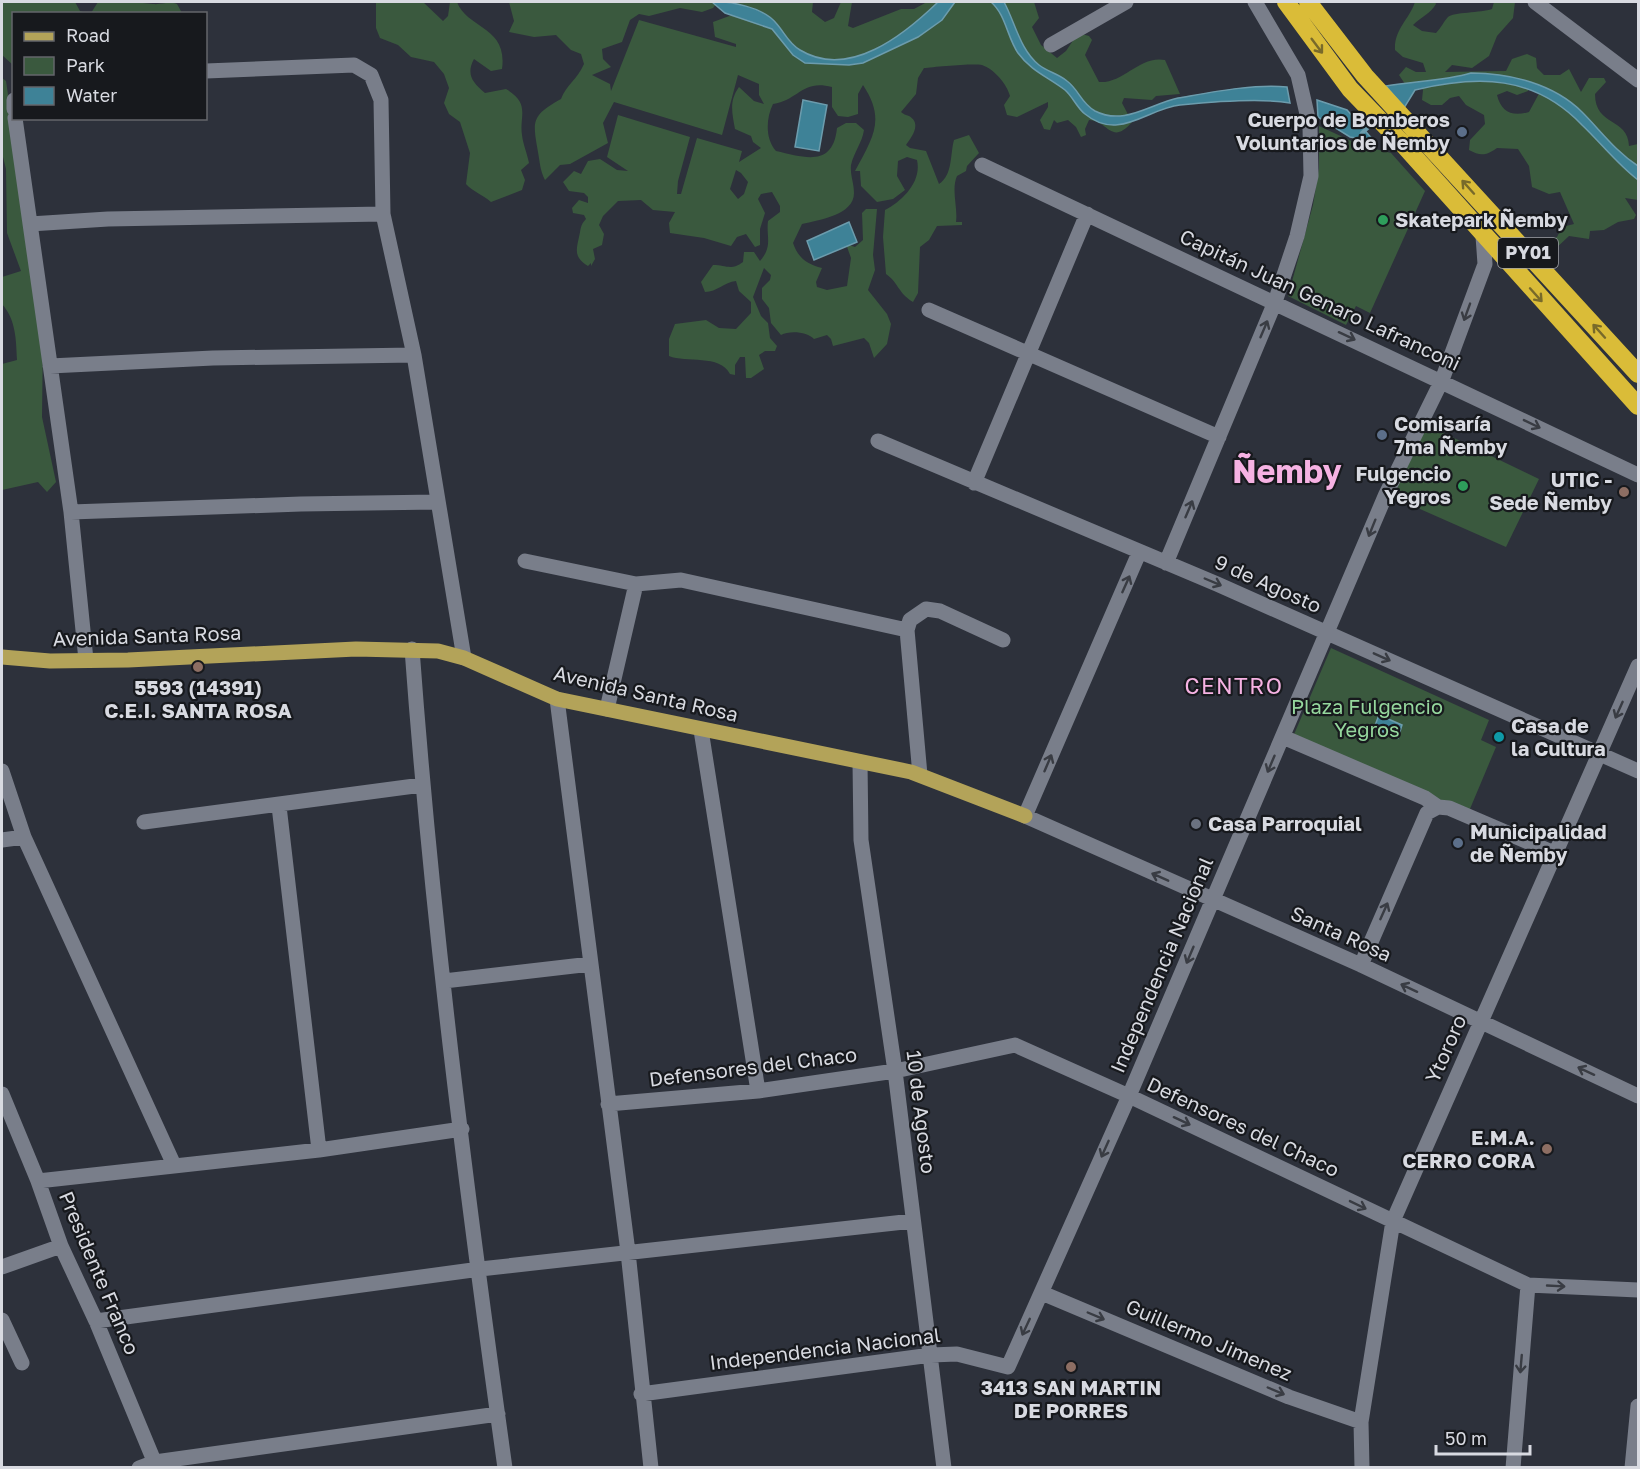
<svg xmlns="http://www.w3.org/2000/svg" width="1640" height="1469" font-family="'Golos Text',sans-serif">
  <rect width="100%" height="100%" fill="#2d313b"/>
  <path fill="#3a593e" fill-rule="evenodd" d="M 75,2 L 80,11 L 86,13 L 14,14 L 13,65 L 2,55 L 2,3 Z
    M 98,2 C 117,1 135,2 153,4 C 161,5 167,1 177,4 L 182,13 L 91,13 Z
    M 376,2 L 423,2 L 443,21 L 448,16 L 450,2 L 457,2 C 467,29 508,26 502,69 L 491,71 L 474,59 C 466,74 472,82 485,93 L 506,89 C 531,104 519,116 522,135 C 523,144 527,153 529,163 L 521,170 L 525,180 L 522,190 L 491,202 C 482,194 473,192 466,184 L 470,153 L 460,122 L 449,114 L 444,103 L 449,88 L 444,74 L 434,62 L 411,57 L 398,45 L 380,38 L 376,28 Z
    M 509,2 L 718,2 L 713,8 L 702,12 L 680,8 L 649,16 L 639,14 L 630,20 L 622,42 L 602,49 L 603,59 L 611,67 L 592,75 L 610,84 L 611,91 L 639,20 L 736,47 L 736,44 L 715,37 L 713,22 L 732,15 L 723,2 L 813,2 L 812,12 L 825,22 L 834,18 L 841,2 L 852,2 L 848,26 L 853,28 L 901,9 L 914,9 L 927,2 L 1034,2 L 1039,18 L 1032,27 L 1041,45 L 1057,58 L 1066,51 L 1078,33 L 1089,36 L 1092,40 L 1085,55 L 1099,82 C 1123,84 1140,55 1165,60 L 1180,94 L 1156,96 L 1152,100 L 1124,98 L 1122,103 L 1132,122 C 1111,146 1109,121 1089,120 L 1085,129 L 1086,135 L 1081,137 L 1076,127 L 1068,120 L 1057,123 L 1054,120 L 1050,130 L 1044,129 L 1040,120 L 1048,107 L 1048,102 L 1017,117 L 1007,115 L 1004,105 L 1010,96 C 1007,84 994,69 982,65 C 973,63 934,67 924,68 L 918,78 L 916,94 L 901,112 C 903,114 906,115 909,116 C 923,124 910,139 906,145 L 910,148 L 926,151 L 939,184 C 953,175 950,154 954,140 L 969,135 L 979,153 L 967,166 L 966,171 L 957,176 C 951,190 958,207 956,222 L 962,222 L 962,225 L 937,226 L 929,240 L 920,247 L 918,293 L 913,302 C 897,292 899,283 886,274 L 883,237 L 885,210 C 902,201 922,182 917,160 L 907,157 L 898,161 L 897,176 L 905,190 L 893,199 L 877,202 L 861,186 L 860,171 L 855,171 C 873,137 886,120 863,85 L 858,94 L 858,114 L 848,117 L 838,116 L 832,107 L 832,87 C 802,79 799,100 773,104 C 766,118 765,139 776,151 C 806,158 833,167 837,128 L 846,123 L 856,123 L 864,130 C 862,143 854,152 851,165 C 850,175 854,183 854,193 C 854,215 819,220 802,224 L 793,243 C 798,258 807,264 822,268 L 816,282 L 817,287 L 827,290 L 847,286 L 851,258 L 846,244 L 855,247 L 863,240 L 862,213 L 866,209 L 877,209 L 873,255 L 875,270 L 868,290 L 887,314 L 891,324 L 887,344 L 874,358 L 869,343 L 864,338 L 833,346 L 831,339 L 827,335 L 814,339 C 808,332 790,330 781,335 L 771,323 L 769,308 L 762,299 L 762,288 L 770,280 L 771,275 L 764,268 L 753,297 L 761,316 L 768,323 L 770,338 L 777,346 L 775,351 L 765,351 L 759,355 L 764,369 L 751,378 L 746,378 L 745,357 L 740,357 L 735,365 L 735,375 L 730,374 C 720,354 686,363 669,356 L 669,339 L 675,324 L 706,320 L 719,328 L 736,329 L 751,313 L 751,302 L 739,291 L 736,281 C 724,282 717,292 705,292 L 701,282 L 713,265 C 726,265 731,271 743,262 L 744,252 L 754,252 L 760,261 C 773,246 766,237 768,221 L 780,212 L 780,206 L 772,192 L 761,194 L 758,199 L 765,213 L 760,229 L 760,245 L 755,247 L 746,234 L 737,237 L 731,246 L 704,238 L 670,233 L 669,223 L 675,212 L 653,210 L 641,200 L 618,201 L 603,216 L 599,225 L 604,234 L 602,245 L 593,249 L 595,259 L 591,266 L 591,263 L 588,266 C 574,257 576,251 579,237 C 581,229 580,225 586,219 L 584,215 L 573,213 L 572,208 L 579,200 L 588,203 L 588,197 L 584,193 L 569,191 L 563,182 L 574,171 L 581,174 L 588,161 L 600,159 L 617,170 L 628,171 L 607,157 L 618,115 L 690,137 L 678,181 L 677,194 L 681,194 L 697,138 L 742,151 L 739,162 L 761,148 L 753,142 L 751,136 L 735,129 C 732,112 729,101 739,87 L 754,101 L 764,104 L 759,95 L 759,84 L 738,75 L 722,135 L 614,102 L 603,123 L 608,143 L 570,164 L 560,165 L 545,180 C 540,170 540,163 538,152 C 533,122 530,116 561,99 C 566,85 577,80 584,64 L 581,54 L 571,50 L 556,35 L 534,37 L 509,32 L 514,21 ZM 736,170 L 741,173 L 748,182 L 744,194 L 738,199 L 730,189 Z
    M 1415,2 L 1435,2 L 1436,4 C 1430,14 1421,17 1413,25 L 1422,31 L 1436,33 C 1441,28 1444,21 1448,17 C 1453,12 1481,13 1492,9 L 1494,2 L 1515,2 L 1513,18 L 1497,36 L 1489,56 L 1472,68 L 1452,65 L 1445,72 L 1506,71 L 1512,59 L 1527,54 L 1536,58 L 1537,68 L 1544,75 L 1560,75 L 1569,69 L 1581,92 L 1589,78 L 1604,78 L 1606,82 L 1595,94 C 1595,127 1628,117 1629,146 L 1638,144 L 1638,200 L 1625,198 L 1636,215 L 1634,219 L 1618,222 L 1604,230 L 1590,231 L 1589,239 L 1569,236 L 1553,251 L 1543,251 L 1547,241 L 1557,237 L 1562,227 L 1574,224 L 1560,192 L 1549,194 L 1532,187 L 1529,166 L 1518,149 L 1497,148 C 1486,156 1480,156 1469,150 L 1470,140 L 1485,124 L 1484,115 L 1466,105 L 1459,96 L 1450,98 L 1442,105 L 1431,105 L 1422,100 L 1423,90 L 1416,83 L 1405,84 L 1399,75 L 1406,67 L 1416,72 L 1426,72 L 1423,63 L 1403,57 L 1395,50 C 1394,29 1409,20 1415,2 ZM 1530,84 L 1542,88 L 1529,112 C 1512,117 1501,112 1497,95 L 1507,91 L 1517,95 L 1528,91 Z
    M 2,78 L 6,81 L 43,335 L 42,417 L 56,482 L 47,492 L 38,482 L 2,490 L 2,364 L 17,360 C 16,339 16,320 2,304 L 2,277 L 21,271 L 7,233 L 6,169 L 2,153 Z
    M 1319,126 L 1360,145 L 1391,153 L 1425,191 L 1370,313 L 1356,306 L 1346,325 L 1288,296 L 1313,205 L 1319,168 Z
    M 1423,423 L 1539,479 L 1506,547 L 1386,494 Z
    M 1331,648 L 1489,720 L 1481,740 L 1496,747 L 1467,816 L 1292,739 Z"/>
  <path fill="#3e8297" stroke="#6c9cad" stroke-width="1.5" d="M 712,2 C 730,1 763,7 776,23 C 785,33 788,43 800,50 C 849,80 905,34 938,2 L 955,2 L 942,20 L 918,37 L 863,63 L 849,65 L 805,63 L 793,55 L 772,29 L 725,13 Z
    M 991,2 L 1004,2 C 1015,22 1020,50 1039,65 C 1048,72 1059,74 1067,81 C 1079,90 1081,103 1095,111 C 1124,126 1150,104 1178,98 C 1213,92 1252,84 1287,87 L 1290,103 C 1262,98 1210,102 1180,105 C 1148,108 1119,142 1085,114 C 1077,108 1073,97 1065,90 C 1048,77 1031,71 1018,53 C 1007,37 1006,15 991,2 Z
    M 1471,73 C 1510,73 1554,84 1582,112 C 1601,131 1615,151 1638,166 L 1638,180 C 1617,164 1601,143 1582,125 C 1534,75 1478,75 1415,90 L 1404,108 L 1386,86 C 1415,81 1444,81 1471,73 Z
    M 803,100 L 827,105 L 819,151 L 795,147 Z
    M 1317,100 L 1347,110 L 1374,141 L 1350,137 L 1318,117 Z
    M 849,222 L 857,242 L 814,260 L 807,241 Z
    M 1379,715 L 1402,725 L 1398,738 L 1374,728 Z"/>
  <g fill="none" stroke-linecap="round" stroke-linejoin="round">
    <path stroke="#6c9cad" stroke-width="4" d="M 1362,133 L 1374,122"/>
    <path stroke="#797e8a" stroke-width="15" d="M 1535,2 L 1638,80
      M 1051,45 L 1126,2
      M 206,71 L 354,65 L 371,75 L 381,100 L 383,214 L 414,355 L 464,658
      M 14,100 L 14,109
      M 15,118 L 71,512 L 86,660
      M 982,165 L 1638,475
      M 30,224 L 108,219 L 383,214
      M 929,310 L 1219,437
      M 50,366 L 213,358 L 414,355
      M 878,441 L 1217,584 L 1638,771
      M 974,483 L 1087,214
      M 71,512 L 301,504 L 437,502
      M 1139,553 L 1025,816 L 1361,965 L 1638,1096
      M 525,561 L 636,584 L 681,580 L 907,630
      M 1166,563 L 1275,302 L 1297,236 L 1311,176 L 1310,127 L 1298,75 L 1255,2
      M 412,649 C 432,923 467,1196 505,1468
      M 557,699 L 628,1252 L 651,1468
      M 607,709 L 636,584
      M 701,730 L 758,1091
      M 1283,737 L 1425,798 L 1438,807
      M 860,762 L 861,840 L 895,1071 L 944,1468
      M 2,771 L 24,837 L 174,1165
      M 920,775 L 907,630 L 910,620 L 926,609 L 940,611 L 1003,640
      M 279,806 L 319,1150
      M 144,822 L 422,785
      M 2,840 L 24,837
      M 1361,965 L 1427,813 L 1438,807 L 1449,808 L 1554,853
      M 444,981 L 591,964
      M 2,1094 L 38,1181 L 61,1246 L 96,1321 L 157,1468
      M 608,1104 L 758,1091 L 895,1071 L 1015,1045 L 1129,1096 L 1528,1285 L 1638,1290
      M 38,1181 L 319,1150 L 462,1129
      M 2,1267 L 61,1246
      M 1042,1293 L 1289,1397 L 1361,1422
      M 2,1320 L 22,1363
      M 96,1321 L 480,1269 L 913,1221
      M 641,1394 L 931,1355 L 957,1354 L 1008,1367 L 1129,1096 L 1386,494 L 1442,380 L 1485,264 L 1483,236
      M 139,1468 L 155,1462 L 498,1414
      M 1362,1468 L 1361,1422 L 1393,1221 L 1638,666
      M 1513,1468 L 1528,1285
      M 1632,1468 L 1638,1406"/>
    <path stroke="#b3a359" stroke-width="15" d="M 2,657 L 50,661 L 128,660 L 356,649 L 438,651 L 464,658 L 557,699 L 911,772 L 1025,816"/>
    <path stroke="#dabc38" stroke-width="18" d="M 1286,2 L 1350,89 L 1401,142 L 1638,406
      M 1308,2 L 1365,76 L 1638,374"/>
  </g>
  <defs><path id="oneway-shaft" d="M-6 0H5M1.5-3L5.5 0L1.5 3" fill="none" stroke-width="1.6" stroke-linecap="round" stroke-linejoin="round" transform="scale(1.5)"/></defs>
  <g stroke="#786a2a">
    <use href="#oneway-shaft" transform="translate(1317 46) rotate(53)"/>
    <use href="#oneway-shaft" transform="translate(1468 187) rotate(-132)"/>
    <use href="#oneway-shaft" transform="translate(1536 295) rotate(48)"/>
    <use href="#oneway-shaft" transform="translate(1599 331) rotate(-132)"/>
  </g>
  <g stroke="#393c43">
    <use href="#oneway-shaft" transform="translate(1467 312) rotate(110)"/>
    <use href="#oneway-shaft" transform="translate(1264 329) rotate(-67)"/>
    <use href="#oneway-shaft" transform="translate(1347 336) rotate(25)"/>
    <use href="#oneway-shaft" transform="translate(1532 424) rotate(26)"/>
    <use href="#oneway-shaft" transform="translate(1189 509) rotate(-67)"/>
    <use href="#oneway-shaft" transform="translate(1372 528) rotate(112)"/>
    <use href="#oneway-shaft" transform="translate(1213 582) rotate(23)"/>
    <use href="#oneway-shaft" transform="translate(1126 584) rotate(-66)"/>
    <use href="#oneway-shaft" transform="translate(1382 657) rotate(24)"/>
    <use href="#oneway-shaft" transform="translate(1619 710) rotate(114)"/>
    <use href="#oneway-shaft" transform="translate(1048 763) rotate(-67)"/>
    <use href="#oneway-shaft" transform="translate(1271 764) rotate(113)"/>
    <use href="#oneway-shaft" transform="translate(1160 877) rotate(-156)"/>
    <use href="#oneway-shaft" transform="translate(1384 911) rotate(-66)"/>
    <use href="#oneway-shaft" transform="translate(1190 955) rotate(113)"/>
    <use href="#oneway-shaft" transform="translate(1409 988) rotate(-155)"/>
    <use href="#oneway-shaft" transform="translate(1586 1071) rotate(-155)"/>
    <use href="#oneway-shaft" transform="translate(1182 1121) rotate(25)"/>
    <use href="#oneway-shaft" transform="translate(1105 1149) rotate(114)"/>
    <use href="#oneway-shaft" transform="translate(1358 1205) rotate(26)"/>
    <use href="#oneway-shaft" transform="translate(1556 1286) rotate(3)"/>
    <use href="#oneway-shaft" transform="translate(1096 1316) rotate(23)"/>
    <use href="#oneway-shaft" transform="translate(1026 1327) rotate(115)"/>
    <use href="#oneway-shaft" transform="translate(1521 1364) rotate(95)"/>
    <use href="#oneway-shaft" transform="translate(1276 1391) rotate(23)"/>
  </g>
  <g fill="#5c6f8a" stroke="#17191d" stroke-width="2">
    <circle cx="1462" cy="132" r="6"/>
    <circle cx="1382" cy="435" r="6"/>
    <circle cx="1458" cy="843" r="6"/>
  </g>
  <g fill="#2e9e5b" stroke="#17191d" stroke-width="2">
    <circle cx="1383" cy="220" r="6"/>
    <circle cx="1463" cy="486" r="6"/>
  </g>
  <g fill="#8d6e63" stroke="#17191d" stroke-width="2">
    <circle cx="1624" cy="492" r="6"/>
    <circle cx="198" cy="667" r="6"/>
    <circle cx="1547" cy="1149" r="6"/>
    <circle cx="1071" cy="1367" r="6"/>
  </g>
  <circle fill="#0f9aa8" stroke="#17191d" stroke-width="2" cx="1499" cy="737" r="6"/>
  <circle fill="#6b7280" stroke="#17191d" stroke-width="2" cx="1196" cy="824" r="6"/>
  <g text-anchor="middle" stroke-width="4.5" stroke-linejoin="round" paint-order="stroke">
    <rect fill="#17191d" stroke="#9ea0a6" stroke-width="1.5" x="1498" y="238" width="60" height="30" rx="4.5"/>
    <g font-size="18" font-weight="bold" fill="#d8dae1">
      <text x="1528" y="259">PY01</text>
    </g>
    <g font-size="20" font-weight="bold" fill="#d8dae1" stroke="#17191d" text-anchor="start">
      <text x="1450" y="127" text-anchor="end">Cuerpo de Bomberos<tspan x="1450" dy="23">Voluntarios de Ñemby</tspan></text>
      <text x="1395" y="227">Skatepark Ñemby</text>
      <text x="1394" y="431">Comisaría<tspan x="1394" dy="23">7ma Ñemby</tspan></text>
      <text x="1451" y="481" text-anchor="end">Fulgencio<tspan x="1451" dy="23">Yegros</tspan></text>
      <text x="1612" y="487" text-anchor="end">UTIC -<tspan x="1612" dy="23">Sede Ñemby</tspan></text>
      <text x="198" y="695" text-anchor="middle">5593 (14391)<tspan x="198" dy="23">C.E.I. SANTA ROSA</tspan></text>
      <text x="1511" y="733">Casa de<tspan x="1511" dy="23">la Cultura</tspan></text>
      <text x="1208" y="831">Casa Parroquial</text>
      <text x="1470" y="839">Municipalidad<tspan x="1470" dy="23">de Ñemby</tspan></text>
      <text x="1535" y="1145" text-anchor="end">E.M.A.<tspan x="1535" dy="23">CERRO CORA</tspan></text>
      <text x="1071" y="1395" text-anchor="middle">3413 SAN MARTIN<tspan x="1071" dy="23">DE PORRES</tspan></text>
    </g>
    <g font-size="20" fill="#d8dae1" stroke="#17191d">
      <text transform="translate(1320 300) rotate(25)" y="7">Capitán Juan Genaro Lafranconi</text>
      <text transform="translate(1268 584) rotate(24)" y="7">9 de Agosto</text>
      <text transform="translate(147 636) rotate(-2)" y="7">Avenida Santa Rosa</text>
      <text transform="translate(646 694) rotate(13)" y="7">Avenida Santa Rosa</text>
      <text transform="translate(1341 934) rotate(24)" y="7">Santa Rosa</text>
      <text transform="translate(1162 965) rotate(-67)" y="7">Independencia Nacional</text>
      <text transform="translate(1446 1049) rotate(-66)" y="7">Ytororo</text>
      <text transform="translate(753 1067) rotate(-7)" y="7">Defensores del Chaco</text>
      <text transform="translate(921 1112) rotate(83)" y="7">10 de Agosto</text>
      <text transform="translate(1243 1127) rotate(25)" y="7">Defensores del Chaco</text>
      <text transform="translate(99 1273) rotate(67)" y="7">Presidente Franco</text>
      <text transform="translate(1209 1340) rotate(23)" y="7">Guillermo Jimenez</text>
      <text transform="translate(825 1349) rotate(-7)" y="7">Independencia Nacional</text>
    </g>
    <g font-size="20" fill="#95d79d" stroke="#17191d">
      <text x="1367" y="714">Plaza Fulgencio<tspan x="1367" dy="23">Yegros</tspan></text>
    </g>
    <g font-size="22" letter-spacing="1.5" fill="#f6b2e3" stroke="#17191d">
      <text x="1234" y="694">CENTRO</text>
    </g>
    <g font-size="32" font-weight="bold" fill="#f6b2e3" stroke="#17191d">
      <text x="1287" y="483">Ñemby</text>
    </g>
  </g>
  <rect width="1640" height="1469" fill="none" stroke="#d8dae1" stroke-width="6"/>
  <rect x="12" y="12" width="195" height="108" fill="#17191d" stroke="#64666b" stroke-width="1.5"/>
  <rect x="24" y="32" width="30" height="9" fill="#b3a359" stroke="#64666b" stroke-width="1.5"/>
  <text x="66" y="42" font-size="18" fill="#d8dae1">Road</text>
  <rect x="24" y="57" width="30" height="18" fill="#3a593e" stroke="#64666b" stroke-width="1.5"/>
  <text x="66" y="72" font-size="18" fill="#d8dae1">Park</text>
  <rect x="24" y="87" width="30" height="18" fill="#3e8297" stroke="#64666b" stroke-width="1.5"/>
  <text x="66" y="102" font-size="18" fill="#d8dae1">Water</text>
  <path d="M1436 1445v9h94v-9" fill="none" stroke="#d8dae1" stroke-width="3"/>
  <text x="1445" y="1445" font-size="18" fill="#d8dae1" stroke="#17191d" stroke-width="4.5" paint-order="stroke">50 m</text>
</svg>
